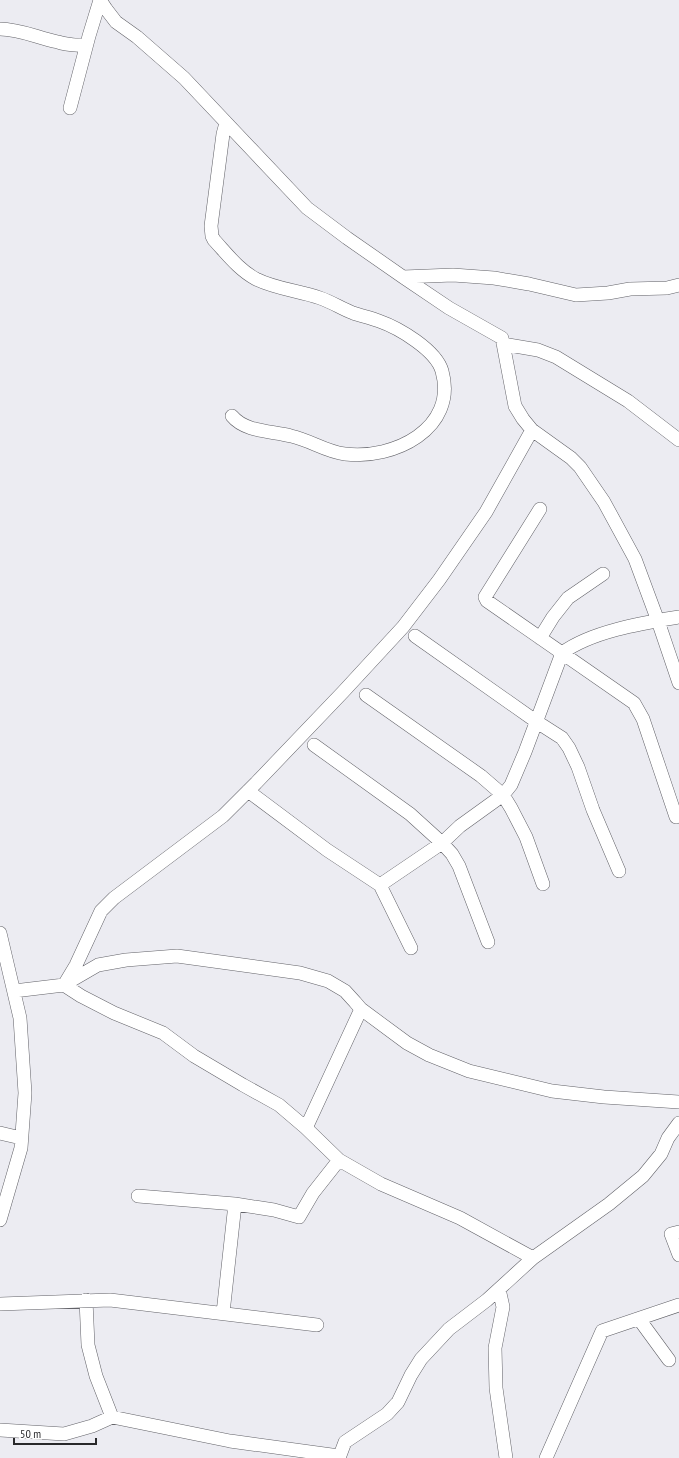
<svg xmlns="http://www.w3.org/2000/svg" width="679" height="1458" font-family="'PT Sans Narrow',sans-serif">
  <rect width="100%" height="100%" fill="#ececf2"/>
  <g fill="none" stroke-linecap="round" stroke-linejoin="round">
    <g stroke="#626268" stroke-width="14">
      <path id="minor" d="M 100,0 L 106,9 L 116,22 L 137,37 L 184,78 L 307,208 L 347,238 L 403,277 L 449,308 L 502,338 L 515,406 L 523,419 L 532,430 L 571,458 L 580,467 L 604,502 L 635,559 L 658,621 L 679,683
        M 0,29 C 20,29 38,38 58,42 C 67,45 77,45 86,46
        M 70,108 L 89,36 L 100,0
        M 226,123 L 223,134 L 211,226 L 212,236 L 214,240 C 227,254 239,270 256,279 C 276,289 300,291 320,298 C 332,302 342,309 353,313 C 362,316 371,318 379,321 C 399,328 436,350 442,371 C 458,429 393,460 345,454 C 326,452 310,440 291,436 C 272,431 245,432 232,416
        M 403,277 L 453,275 L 494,278 L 529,284 L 576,295 L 608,293 L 630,289 L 667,288 L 679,285
        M 503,344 L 538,350 L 556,357 L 628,401 L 679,440
        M 540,509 L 485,597 L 487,601 L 634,703 L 643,719 L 676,817
        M 415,636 L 537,722 L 562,738 L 569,748 L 578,767 L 593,810 L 619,871
        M 540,638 L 553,617 L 568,598 L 603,574
        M 366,695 L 481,776 L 503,795 L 511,808 L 526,837 L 543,884
        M 314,745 L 410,814 L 442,843 L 452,854 L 459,866 L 488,942
        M 248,791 L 327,850 L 380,885 L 411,948
        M 380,885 L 442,843 L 460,826 L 503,795 L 511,785 L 525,752 L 562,653 C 592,631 643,623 679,617
        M 0,933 L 20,1018 L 25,1093 L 21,1148 L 0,1220
        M 67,983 L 98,965 L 126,960 L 177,956 L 300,973 L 328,981 L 345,991 L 355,1002 L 361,1009 L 306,1128
        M 64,985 L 76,965 L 101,911 L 114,898 L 223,816 L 256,783 L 343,692 L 403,627 L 439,580 L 486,512 L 532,430
        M 14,991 L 64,985 L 81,996 L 114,1013 L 163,1033 L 194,1056 L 243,1085 L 279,1105 L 306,1128 L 339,1160 L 381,1184 L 460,1218 L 533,1258
        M 361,1009 L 407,1043 L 429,1055 L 469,1071 L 552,1091 L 604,1097 L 679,1102
        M 0,1133 L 21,1138
        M 138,1196 L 235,1204 L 274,1210 L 299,1217 L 313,1193 L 339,1160
        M 679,1232 L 671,1234 L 679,1255
        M 499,1289 L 503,1307 L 495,1348 L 496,1388 L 506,1458
        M 86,1300 L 88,1345 L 96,1376 L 112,1417
        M 0,1304 L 110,1300 L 317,1325
        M 223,1313 L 235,1204
        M 639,1319 L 669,1360
        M 0,1430 L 64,1434 L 92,1426 L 112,1417 L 230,1441 L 339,1456
        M 339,1458 L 345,1442 L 387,1414 L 398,1402 L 411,1375 L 421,1359 L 449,1329 L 487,1300 L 533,1258 L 609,1204 L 643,1176 L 661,1154 L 668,1138 L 679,1123
        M 546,1458 L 602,1331 L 679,1305"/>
    </g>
    <use href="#minor" stroke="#fff" stroke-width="13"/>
  </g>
  <path d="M14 1438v6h82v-6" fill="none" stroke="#28282a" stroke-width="2"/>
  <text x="20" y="1438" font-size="12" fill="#28282a" stroke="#ffffff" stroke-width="3" paint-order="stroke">50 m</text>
</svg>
